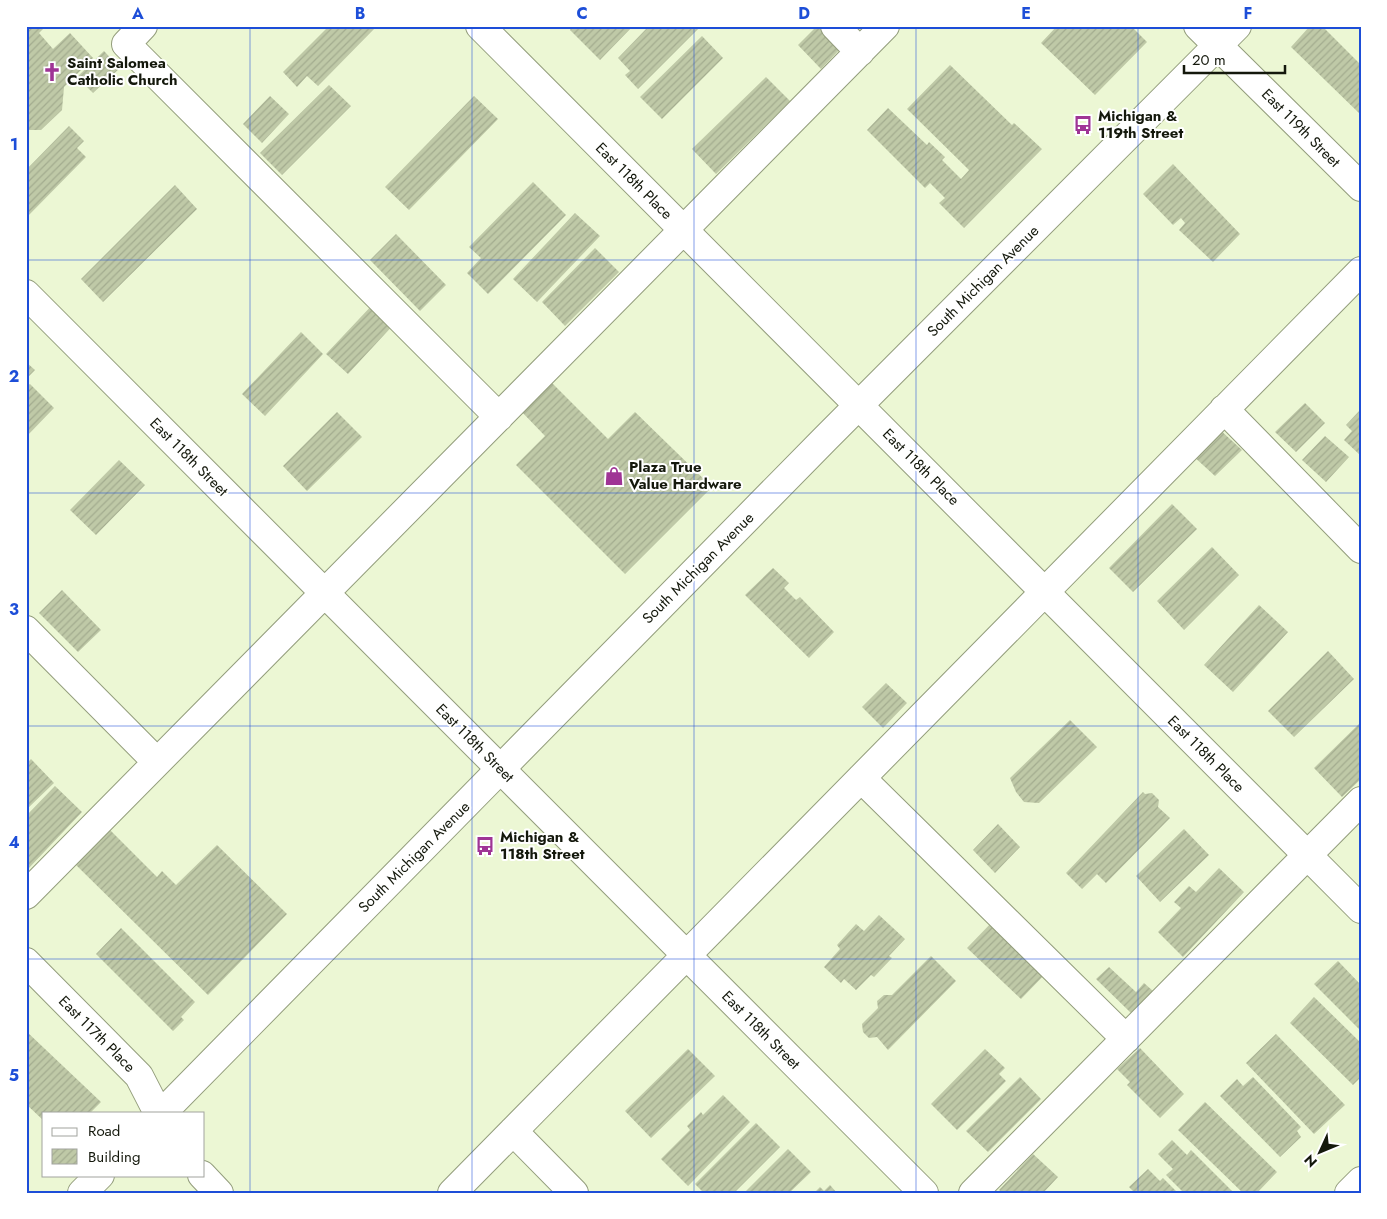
<svg xmlns="http://www.w3.org/2000/svg" width="1387" height="1219" font-family="Jost,sans-serif">
  <defs>
    <pattern id="building-hatch" width="6" height="6" patternUnits="userSpaceOnUse" patternTransform="scale(1.25)"><rect width="6" height="6" fill="#bfc9a7"/><path d="M-1 1l2-2M0 6l6-6M5 7l2-2" fill="none" stroke="#a3ac8f"/></pattern>
  </defs>
  <rect width="100%" height="100%" fill="#ecf7d4"/>
  <path fill="url(#building-hatch)" d="M 26,26 L 46,26 L 39,33 L 53,49 L 70,33 L 93,58 L 64,87 L 62,110 L 41,130 L 26,130 Z
    M 329,26 L 377,26 L 318,86 L 307,76 L 297,87 L 283,72 Z
    M 573,26 L 633,26 L 600,60 L 570,30 Z
    M 649,26 L 698,26 L 699,28 L 638,89 L 625,75 L 630,71 L 618,58 Z
    M 817,26 L 821,26 L 842,47 L 821,69 L 798,45 Z
    M 1057,26 L 1131,26 L 1147,42 L 1095,95 L 1041,43 Z
    M 1310,26 L 1322,26 L 1361,65 L 1361,115 L 1291,47 Z
    M 702,36 L 723,58 L 662,119 L 640,97 Z
    M 104,51 L 120,68 L 93,93 L 77,77 Z
    M 950,65 L 1012,125 L 1014,123 L 1042,149 L 964,228 L 939,203 L 945,198 L 930,183 L 925,188 L 867,130 L 888,108 L 927,145 L 929,142 L 945,157 L 942,160 L 961,179 L 969,170 L 907,109 Z
    M 766,77 L 790,101 L 716,174 L 692,149 Z
    M 329,85 L 351,106 L 282,175 L 260,153 Z
    M 270,96 L 289,114 L 262,143 L 243,124 Z
    M 474,96 L 498,119 L 409,210 L 385,187 Z
    M 69,126 L 84,141 L 77,148 L 86,157 L 26,218 L 26,170 Z
    M 1173,164 L 1240,234 L 1213,262 L 1179,230 L 1185,223 L 1181,218 L 1173,225 L 1143,194 Z
    M 533,182 L 566,215 L 488,294 L 467,273 L 481,258 L 469,247 Z
    M 175,185 L 197,209 L 103,302 L 81,279 Z
    M 575,213 L 600,236 L 537,302 L 513,279 Z
    M 396,234 L 446,285 L 420,311 L 370,260 Z
    M 595,248 L 619,272 L 565,326 L 542,302 Z
    M 375,302 L 396,322 L 348,374 L 326,354 Z
    M 301,332 L 323,354 L 265,416 L 242,394 Z
    M 26,362 L 35,370 L 26,379 Z
    M 549,380 L 608,439 L 635,412 L 712,487 L 625,574 L 516,465 L 545,436 L 520,410 Z
    M 30,384 L 54,408 L 26,437 L 26,387 Z
    M 1305,403 L 1325,423 L 1296,452 L 1275,432 Z
    M 1361,409 L 1361,456 L 1344,440 L 1352,431 L 1346,425 Z
    M 337,412 L 362,437 L 307,491 L 283,466 Z
    M 1218,428 L 1242,450 L 1215,476 L 1192,455 Z
    M 1325,436 L 1349,457 L 1326,482 L 1302,460 Z
    M 119,460 L 145,485 L 96,535 L 70,510 Z
    M 1172,504 L 1197,529 L 1133,592 L 1109,568 Z
    M 1212,547 L 1239,575 L 1184,630 L 1157,601 Z
    M 773,568 L 789,583 L 784,588 L 796,600 L 800,597 L 834,632 L 809,658 L 745,595 Z
    M 62,590 L 101,630 L 78,652 L 39,613 Z
    M 1259,605 L 1288,632 L 1233,692 L 1204,665 Z
    M 1328,651 L 1354,679 L 1294,737 L 1268,711 Z
    M 886,683 L 907,703 L 883,728 L 862,707 Z
    M 1070,720 L 1097,747 L 1039,803 L 1024,802 L 1016,792 L 1010,778 Z
    M 1361,722 L 1361,779 L 1342,797 L 1314,768 Z
    M 31,759 L 54,783 L 26,810 L 26,764 Z
    M 55,786 L 82,812 L 29,868 L 26,865 L 26,816 Z
    M 1143,792 L 1145,794 L 1152,793 L 1159,800 L 1158,807 L 1170,818 L 1106,883 L 1097,874 L 1082,889 L 1066,873 Z
    M 998,824 L 1020,847 L 995,873 L 973,850 Z
    M 1184,829 L 1209,855 L 1160,902 L 1136,876 Z
    M 110,830 L 157,877 L 162,871 L 176,885 L 217,845 L 287,914 L 208,995 L 75,864 Z
    M 1219,868 L 1244,892 L 1183,957 L 1158,932 L 1181,908 L 1174,902 L 1189,886 L 1196,892 Z
    M 879,915 L 905,939 L 889,956 L 892,958 L 874,977 L 871,975 L 856,990 L 844,979 L 841,983 L 824,967 L 840,949 L 837,945 L 856,924 L 864,931 Z
    M 995,919 L 1049,970 L 1021,999 L 967,948 Z
    M 121,928 L 195,1002 L 181,1017 L 184,1020 L 173,1031 L 96,954 Z
    M 931,956 L 956,981 L 888,1050 L 877,1037 L 869,1038 L 863,1032 L 862,1024 L 878,1008 L 877,1001 L 884,995 L 892,995 Z
    M 1338,961 L 1361,985 L 1361,1031 L 1314,984 Z
    M 1109,967 L 1136,992 L 1144,983 L 1153,991 L 1131,1013 L 1096,979 Z
    M 1314,997 L 1361,1043 L 1361,1077 L 1353,1085 L 1290,1023 Z
    M 26,1031 L 101,1102 L 90,1113 L 44,1113 L 44,1121 L 26,1104 Z
    M 1276,1034 L 1345,1105 L 1314,1134 L 1246,1063 Z
    M 1140,1048 L 1184,1094 L 1160,1118 L 1127,1085 L 1130,1082 L 1117,1069 Z
    M 688,1049 L 715,1076 L 651,1138 L 625,1111 Z
    M 985,1049 L 1005,1068 L 999,1074 L 1006,1081 L 957,1130 L 931,1104 Z
    M 1020,1077 L 1041,1099 L 988,1152 L 966,1131 Z
    M 1253,1077 L 1301,1127 L 1297,1131 L 1301,1137 L 1280,1157 L 1220,1096 L 1237,1079 L 1243,1086 Z
    M 723,1095 L 750,1122 L 688,1186 L 661,1159 L 690,1130 L 687,1126 L 701,1112 L 703,1115 Z
    M 1205,1102 L 1277,1172 L 1257,1193 L 1243,1193 L 1178,1130 Z
    M 756,1123 L 780,1147 L 734,1193 L 704,1193 L 695,1184 Z
    M 1172,1140 L 1187,1155 L 1191,1150 L 1234,1193 L 1184,1193 L 1166,1175 L 1173,1169 L 1158,1154 Z
    M 788,1149 L 811,1172 L 789,1193 L 744,1193 Z
    M 1033,1154 L 1058,1177 L 1043,1193 L 1003,1193 L 999,1190 Z
    M 1148,1169 L 1160,1181 L 1163,1178 L 1178,1193 L 1135,1193 L 1129,1187 Z
    M 830,1185 L 837,1193 L 814,1193 L 820,1187 L 824,1191 Z"/>
  <g fill="none" stroke-linecap="round" stroke-linejoin="round">
    <g stroke="#939d7c" stroke-width="30">
      <path id="minor" d="M 143,26 L 126,44 L 499,417
        M 480,26 L 1361,909
        M 835,26 L 860,52
        M 1198,26 L 1361,187
        M 26,294 L 924,1193
        M 1224,409 L 1361,549
        M 26,630 L 157,762
        M 861,778 L 1126,1039
        M 26,895 L 885,26
        M 26,962 L 139,1076 L 158,1113
        M 513,1131 L 574,1193
        M 202,1175 L 219,1193
        M 452,1193 L 1361,271
        M 973,1193 L 1361,801
        M 1349,1193 L 1361,1181"/>
    </g>
    <g stroke="#939d7c" stroke-width="30">
      <path id="major" d="M 162,1113 L 825,439 L 1237,26
        M 82,1193 L 100,1175"/>
    </g>
    <use href="#minor" stroke="#fff" stroke-width="28"/>
    <use href="#major" stroke="#fff" stroke-width="28"/>
  </g>
  <path fill="none" stroke="#1d4ed8" stroke-width="1" stroke-opacity="0.55" d="M 250,26 L 250,1193M 472,26 L 472,1193M 694,26 L 694,1193M 916,26 L 916,1193M 1138,26 L 1138,1193M 26,260 L 1361,260M 26,493 L 1361,493M 26,726 L 1361,726M 26,959 L 1361,959"/>
  <defs>
    <g id="church-bare" transform="scale(1.5)"><path d="M-1.2-6h2.4v3.5h3.3v2.4h-3.3V6h-2.4V-.1h-3.3v-2.4h3.3Z" fill="#9f3495" stroke="#fff" stroke-width="2.5" paint-order="stroke"/></g>
    <g id="bus-bare" transform="scale(1.5)"><path d="M-5-6H5V4H4V6H2V4H-2V6H-4V4H-5ZM-3.5-4V0h7V-4ZM-3.5 1.2v1.5H-2V1.2ZM2 1.2v1.5H3.5V1.2Z" fill="#9f3495" stroke="#fff" stroke-width="2.5" paint-order="stroke"/></g>
    <g id="shop-bare" transform="scale(1.5)"><path d="M-5-2.5h2.3a2.7 3.5 0 0 1 5.4 0H5L5.5 6h-11ZM-1.5-2.5h3a1.5 2.3 0 0 0-3 0Z" fill="#9f3495" stroke="#fff" stroke-width="2.5" paint-order="stroke"/></g>
  </defs>
  <g fill-rule="evenodd">
    <use href="#church-bare" x="52" y="72"/>
    <use href="#bus-bare" x="1083" y="125"/>
    <use href="#shop-bare" x="614" y="476"/>
    <use href="#bus-bare" x="485" y="846"/>
  </g>
  <g text-anchor="middle" stroke-width="4" stroke-linejoin="round" paint-order="stroke">
    <g font-size="15" font-weight="bold" fill="#14180c" stroke="#fff" text-anchor="start">
      <text x="67" y="68">Saint Salomea<tspan x="67" dy="17">Catholic Church</tspan></text>
      <text x="1098" y="121">Michigan &amp;<tspan x="1098" dy="17">119th Street</tspan></text>
      <text x="629" y="472">Plaza True<tspan x="629" dy="17">Value Hardware</tspan></text>
      <text x="500" y="842">Michigan &amp;<tspan x="500" dy="17">118th Street</tspan></text>
    </g>
    <g font-size="15" fill="#14180c" stroke="#fff">
      <text transform="translate(1301 128) rotate(45)" y="5">East 119th Street</text>
      <text transform="translate(634 181) rotate(45)" y="5">East 118th Place</text>
      <text transform="translate(983 281) rotate(-45)" y="5">South Michigan Avenue</text>
      <text transform="translate(189 457) rotate(45)" y="5">East 118th Street</text>
      <text transform="translate(921 467) rotate(45)" y="5">East 118th Place</text>
      <text transform="translate(698 568) rotate(-45)" y="5">South Michigan Avenue</text>
      <text transform="translate(475 743) rotate(45)" y="5">East 118th Street</text>
      <text transform="translate(1206 754) rotate(45)" y="5">East 118th Place</text>
      <text transform="translate(414 857) rotate(-45)" y="5">South Michigan Avenue</text>
      <text transform="translate(761 1030) rotate(45)" y="5">East 118th Street</text>
      <text transform="translate(97 1034) rotate(45)" y="5">East 117th Place</text>
    </g>
  </g>
  <rect width="1387" height="1219" fill="none" stroke="#ffffff" stroke-width="55"/>
  <rect x="42" y="1112" width="162" height="65" fill="#ffffff" stroke="#a1a39e"/>
  <rect x="52" y="1128" width="25" height="8" fill="#ffffff" stroke="#a1a39e"/>
  <text x="88" y="1136" font-size="15" fill="#14180c">Road</text>
  <rect x="52" y="1149" width="25" height="15" fill="url(#building-hatch)" stroke="#a1a39e"/>
  <text x="88" y="1162" font-size="15" fill="#14180c">Building</text>
  <g transform="translate(1320 1152) rotate(226)" stroke="#ffffff" stroke-width="4" paint-order="stroke">
  <path d="M0-4L9 19L0 12L-9 19Z" fill="#14180c"/>
  <text y="-8" font-size="14" font-weight="bold" text-anchor="middle" fill="#14180c">N</text>
  </g>
  <path d="M1184 65v8h101v-8" fill="none" stroke="#14180c" stroke-width="2.5"/>
  <text x="1192" y="65" font-size="15" fill="#14180c" stroke="#ffffff" stroke-width="4" paint-order="stroke">20 m</text>
  <rect x="28" y="28" width="1332" height="1164" fill="none" stroke="#1d4ed8" stroke-width="2"/>
  <g font-size="16" text-anchor="middle" font-weight="bold" fill="#1d4ed8">
    <text x="138" y="19">A</text>
    <text x="360" y="19">B</text>
    <text x="582" y="19">C</text>
    <text x="804" y="19">D</text>
    <text x="1026" y="19">E</text>
    <text x="1248" y="19">F</text>
    <text x="14" y="150">1</text>
    <text x="14" y="382">2</text>
    <text x="14" y="615">3</text>
    <text x="14" y="848">4</text>
    <text x="14" y="1081">5</text>
  </g>
</svg>
